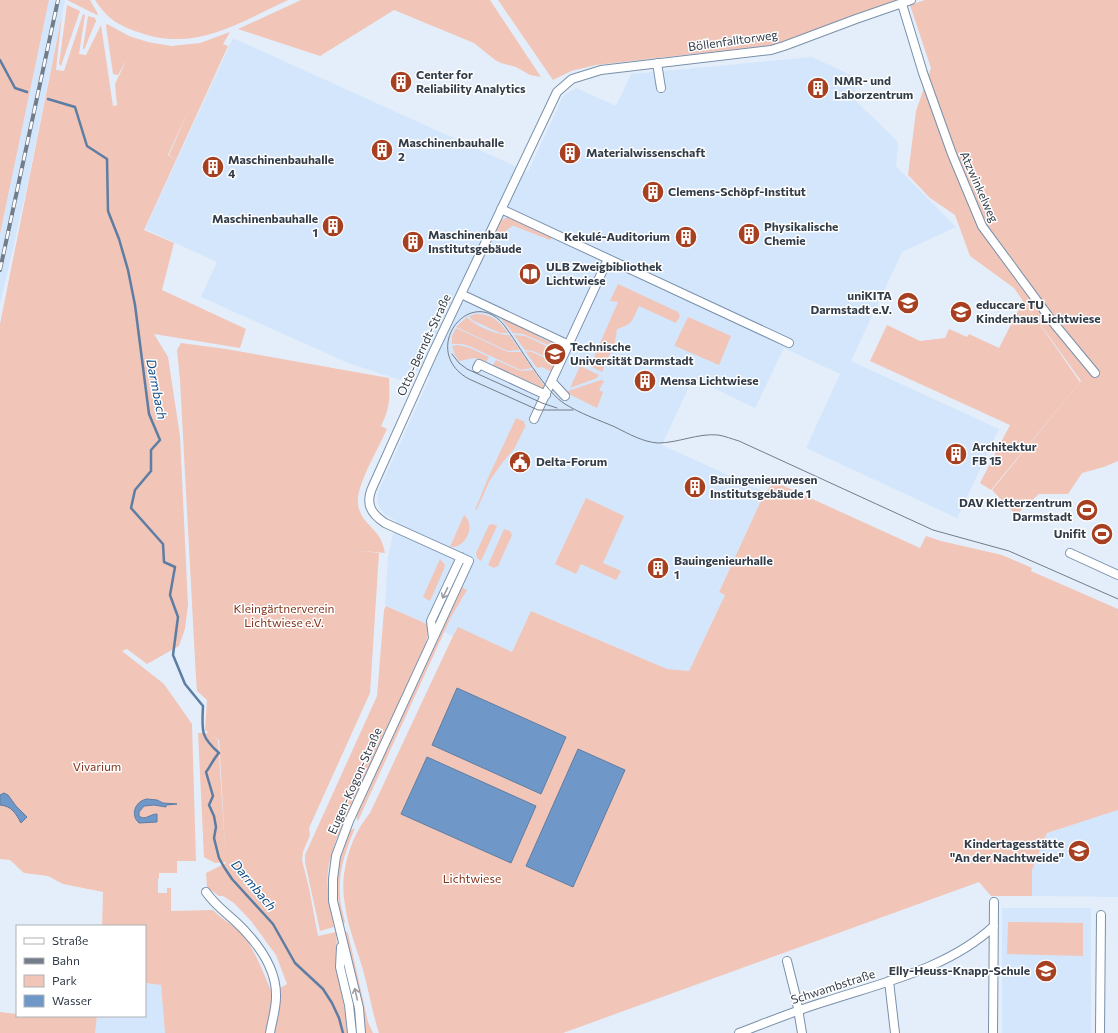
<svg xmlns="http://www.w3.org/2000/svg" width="1118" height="1033" font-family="Commissioner,sans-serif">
  <rect width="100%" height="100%" fill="#e4eefa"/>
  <path fill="#d4e6fb" d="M 49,0 L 65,0 L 24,200 L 0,305 L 0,234 Z
    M 233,38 L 528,172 L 563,96 L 576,88 L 616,106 L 631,74 L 812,57 L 855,77 L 856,101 L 898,142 L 896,166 L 956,227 L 902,252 L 851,361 L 999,429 L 957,518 L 806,448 L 840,374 L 784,348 L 755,408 L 693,378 L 662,445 L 765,492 L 719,591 L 725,595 L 689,671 L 667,669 L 531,611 L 512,652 L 459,628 L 453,636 L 385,605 L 388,557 L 396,521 L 384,514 L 379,507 L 377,500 L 378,492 L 430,377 L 413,369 L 400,380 L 348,363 L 201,297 L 217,262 L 145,229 Z
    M 1118,810 L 1118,897 L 1032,896 L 1032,870 L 1047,833 Z
    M 1002,908 L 1091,908 L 1091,1033 L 1002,1033 Z
    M 145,983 L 161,985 L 165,1033 L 95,1033 L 97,1016 L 145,1016 Z"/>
  <path fill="#f1c5b8" d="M 0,0 L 49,0 L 0,234 Z
    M 67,0 L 90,0 L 98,14 L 97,15 Z
    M 95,0 L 288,0 C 238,23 195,53 138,32 C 117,25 107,18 95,0 Z
    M 301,0 L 490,0 L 541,77 L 530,75 L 516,67 L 501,63 L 495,60 L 474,43 L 394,10 L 320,56 L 238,29 Z
    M 498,0 L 901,0 L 772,45 L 596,65 L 571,71 L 553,80 Z
    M 925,0 L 1118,0 L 1118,461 L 1104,467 L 1082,473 L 1068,494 L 1039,494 L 1016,515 L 992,490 L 1081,381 L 1025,303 L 1080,382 L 991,490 L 980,483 L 1010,425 L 870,361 L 887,325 L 920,341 L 945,338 L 949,329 L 967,337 L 969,334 L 999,348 L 1023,301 L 1014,288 L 970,256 L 955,215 L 930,198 L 908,175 L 916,111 L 931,68 L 910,5 Z
    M 67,5 L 80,11 L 61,66 L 59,64 Z
    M 83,14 L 85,15 L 79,54 L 86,55 L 101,25 L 113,106 L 117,105 L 115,84 L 127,59 L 118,75 L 113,74 L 106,26 L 107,24 L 129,36 L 148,42 L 171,46 L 200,43 L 230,32 L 223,44 L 228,46 L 176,160 L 169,155 L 190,107 L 168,155 L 176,160 L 144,230 L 174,243 L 162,290 L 246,329 L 240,348 L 154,334 L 168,357 L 180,436 L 188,605 L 185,629 L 179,646 L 147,664 L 127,649 L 122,651 L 164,684 L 192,724 L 196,861 L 177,861 L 177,873 L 159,873 L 159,878 L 158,879 L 158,893 L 167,893 L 167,888 L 171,888 L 171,911 L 213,910 C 222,920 235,925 244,936 C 256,953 264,974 272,993 L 287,984 L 276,955 L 251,921 L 234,903 L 223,896 L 219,896 L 207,887 L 206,873 L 226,863 L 219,740 L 211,735 L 218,740 L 226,862 L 215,863 L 204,857 L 198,733 L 209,733 L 205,730 L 207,700 L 197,691 L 196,678 L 180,380 L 177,350 L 181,343 L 226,349 L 389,378 C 390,398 390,408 381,426 L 387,429 C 379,447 360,479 358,498 C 357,505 360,514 364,519 C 375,533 381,533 385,553 L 351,550 L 379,553 L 370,693 L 309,828 L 310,835 L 303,852 L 302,860 L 309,888 L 318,936 L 336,932 L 337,947 L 336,964 L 346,1017 L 347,1033 L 165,1033 L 161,985 L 145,983 L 145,926 L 102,926 L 103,892 L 63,884 L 48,876 L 24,873 L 10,860 L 0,859 L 0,324 L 62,15 L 56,70 L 64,71 Z
    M 88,16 L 95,18 L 96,21 L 84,50 L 83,48 Z
    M 506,218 L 511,218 L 552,237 L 550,240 L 514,226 L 512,226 L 502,234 L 495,231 L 500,221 Z
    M 618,284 L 678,312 L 680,316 L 676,323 L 639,306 C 632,321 633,324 617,329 L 615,342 L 602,372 L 590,366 L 618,302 L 610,301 Z
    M 476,314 C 492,314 499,321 508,333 L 500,333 L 472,320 L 469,316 Z
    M 498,315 L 533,331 L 539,337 L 563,348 L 562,351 L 523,334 L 513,333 Z
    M 467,317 C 475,326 497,335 509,335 L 520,350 L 508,351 L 456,327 Z
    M 688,317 L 731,336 L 719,365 L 675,346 L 675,344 Z
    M 456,328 L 508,352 L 521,352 L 532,368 L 521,370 L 469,346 L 462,344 L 452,344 L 452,336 Z
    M 514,335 L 525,336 L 561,353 L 557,362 L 533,351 L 525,350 Z
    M 459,345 L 470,348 L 489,357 L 486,362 L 474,358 L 459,361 L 455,355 L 452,346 Z
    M 525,351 L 532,352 L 556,363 L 552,372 L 542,367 L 537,368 Z
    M 496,360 L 521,371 L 533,370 L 545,387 L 544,389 L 493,365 Z
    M 580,366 L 599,375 L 597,378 L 570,388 Z
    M 601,380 L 604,381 L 599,390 L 603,392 L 597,408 L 567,393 L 568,391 Z
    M 516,418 L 525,422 L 524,424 L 526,425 L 514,449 L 502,463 L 490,480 L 477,509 L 475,510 L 488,478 Z
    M 775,482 L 920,548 L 926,536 L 941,541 L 1002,555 L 1032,568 L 1031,571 L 1118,609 L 1118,810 L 1047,833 L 1032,870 L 1032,896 L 991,896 L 979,882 L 563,1033 L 379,1033 C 372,1012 369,991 363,970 C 357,949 348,928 345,905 C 339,874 350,837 370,813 L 453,636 L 458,627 L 512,652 L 531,611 L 667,669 L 689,671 L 725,595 L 719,592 L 765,492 Z
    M 586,498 L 624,516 L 603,563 L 621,571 L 616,580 L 581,564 L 576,574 L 555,564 Z
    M 464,515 C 474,523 469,540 459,545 C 456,547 453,547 450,547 Z
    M 493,524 L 497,526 L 481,561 L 477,558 L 476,553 L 489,525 Z
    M 504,529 L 510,531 L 512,535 L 498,566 L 494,568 L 488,565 Z
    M 440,559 L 445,565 L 444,569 L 430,601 L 423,597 Z
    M 461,587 L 467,590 L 451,617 L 358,821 L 356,816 Z
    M 386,606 L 427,624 L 428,631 L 426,643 L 336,840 C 334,848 331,856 329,864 C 325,885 330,906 334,927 L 320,931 L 305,862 L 305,855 L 377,696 L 384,610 Z
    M 355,828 C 346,850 338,871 340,895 C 340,904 343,913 345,922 L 343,924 C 334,891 336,863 349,831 Z
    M 1008,922 L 1083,923 L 1083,956 L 1007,954 Z
    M 343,931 L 345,931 L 348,933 L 368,1022 L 373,1033 L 366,1033 L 355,975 Z
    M 0,1012 L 17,1014 L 17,1016 L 55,1017 L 56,1016 L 97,1016 L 95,1033 L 0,1033 Z"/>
  <path fill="#6f98c9" stroke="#5d7da3" d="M 457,688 L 566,737 L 541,794 L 432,745 Z
    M 578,749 L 625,770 L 573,887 L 526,866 Z
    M 427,757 L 536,806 L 511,863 L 401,814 Z
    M 4,793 L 8,795 L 16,806 L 27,817 L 21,823 C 16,814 12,806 0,805 L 0,795 Z
    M 147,799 L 157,800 L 163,803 L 177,804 L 166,805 L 166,807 L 154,805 L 144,806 L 139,812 L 139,816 C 145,821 150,814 157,814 L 157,822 L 139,823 C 130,815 135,801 147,799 Z"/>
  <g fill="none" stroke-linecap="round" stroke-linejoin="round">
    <path stroke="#5d7da3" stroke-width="2.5" d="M 0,60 L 15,88 L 27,92
      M 48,99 L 75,107 L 87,146 L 107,159 L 108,211 L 119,239 L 128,270 L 135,305 L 149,414 L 160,440 L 151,450 L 151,471 L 135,490 L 131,508 L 163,544 L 164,562 L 175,567 L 170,595 L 178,617 L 173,655 L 185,684 L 203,706 C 202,731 200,736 219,753 C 213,759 211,766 206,772 L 213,796 L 209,805 L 214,816 L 216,827 L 214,838 L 219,858 L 224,867 L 232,879 L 273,924 L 295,963 L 323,989 L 332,1003 L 339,1018 L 343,1033"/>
    <g stroke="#7990ab" stroke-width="10">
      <path id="minor" d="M 902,4 L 923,73 L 952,154 L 982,226 L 1052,321 L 1095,373
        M 657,63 L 661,88
        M 501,209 L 789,343
        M 461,294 L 569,345
        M 477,368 L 479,364 L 546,395
        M 552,382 L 565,396
        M 534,419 L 608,259
        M 1070,553 L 1118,575
        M 433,638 L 431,621 L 461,557
        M 206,892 C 214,904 225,912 236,922 C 256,941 277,968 276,997 C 276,1009 272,1021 270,1033
        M 341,947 L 340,967 L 349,1005 L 352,1033
        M 787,961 L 796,997 L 802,1033
        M 889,981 L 895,1033
        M 361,1033 L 359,1008 L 333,901 L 333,879 L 336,856 L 349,821 L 469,561 L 385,523 C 370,513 365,503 373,486 L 432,355 L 557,92 L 572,79 L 601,70 L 771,50 L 784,46 L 856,19 L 911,0
        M 739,1033 C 768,1022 797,1010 827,1001 C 885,982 949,968 994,926
        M 993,1033 L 994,902
        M 1100,1033 L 1101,915"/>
    </g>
    <use href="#minor" stroke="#fff" stroke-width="8"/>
    <path stroke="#737d89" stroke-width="1" d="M 452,354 L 459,363 L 467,369 L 542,403 L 557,408
      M 573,410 L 538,410 L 469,379 C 418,351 470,283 504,325 C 519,345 545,392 565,404 C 581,414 599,420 615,427 C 629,434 643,442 658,443 C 678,443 698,433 718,435 C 725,436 732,439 739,441 L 933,530 L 1009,551 L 1118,599"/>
    <g stroke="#737d89" stroke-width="4">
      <path id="rail" d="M 0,270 L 58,0"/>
    </g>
    <use href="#rail" stroke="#fff" stroke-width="2.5" stroke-dasharray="8" stroke-linecap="butt"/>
  </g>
  <defs><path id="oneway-shaft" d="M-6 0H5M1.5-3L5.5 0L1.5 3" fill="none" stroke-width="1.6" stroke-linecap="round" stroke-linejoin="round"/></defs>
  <g stroke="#999ea4">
    <use href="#oneway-shaft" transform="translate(445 593) rotate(116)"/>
    <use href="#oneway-shaft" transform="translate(356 994) rotate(-103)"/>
  </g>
  <defs>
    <g id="building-disc" transform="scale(1.15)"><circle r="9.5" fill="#a74020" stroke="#fff"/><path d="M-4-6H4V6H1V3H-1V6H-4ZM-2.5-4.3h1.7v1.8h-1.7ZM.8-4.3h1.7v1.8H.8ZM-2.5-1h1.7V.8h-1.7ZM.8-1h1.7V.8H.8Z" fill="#fff"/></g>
    <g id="library-disc" transform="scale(1.15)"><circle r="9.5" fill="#a74020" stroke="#fff"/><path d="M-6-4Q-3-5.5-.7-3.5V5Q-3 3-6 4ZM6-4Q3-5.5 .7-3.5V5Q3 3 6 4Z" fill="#fff"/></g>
    <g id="school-disc" transform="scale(1.15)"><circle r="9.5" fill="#a74020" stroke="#fff"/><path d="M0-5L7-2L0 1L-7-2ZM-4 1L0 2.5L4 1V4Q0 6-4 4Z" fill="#fff"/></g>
    <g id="university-disc" transform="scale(1.15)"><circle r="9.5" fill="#a74020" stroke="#fff"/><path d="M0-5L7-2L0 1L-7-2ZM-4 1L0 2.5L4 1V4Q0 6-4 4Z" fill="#fff"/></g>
    <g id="civic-disc" transform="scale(1.15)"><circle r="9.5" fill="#a74020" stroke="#fff"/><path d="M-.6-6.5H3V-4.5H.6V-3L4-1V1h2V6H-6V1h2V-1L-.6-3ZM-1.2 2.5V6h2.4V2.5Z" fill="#fff"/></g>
    <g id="stadium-disc" transform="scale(1.15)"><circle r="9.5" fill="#a74020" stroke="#fff"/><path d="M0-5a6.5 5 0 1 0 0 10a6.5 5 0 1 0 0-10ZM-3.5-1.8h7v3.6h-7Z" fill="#fff"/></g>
  </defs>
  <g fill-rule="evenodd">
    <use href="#building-disc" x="401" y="82"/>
    <use href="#building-disc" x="818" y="88"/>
    <use href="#building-disc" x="382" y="150"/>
    <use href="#building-disc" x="570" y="153"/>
    <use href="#building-disc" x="213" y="167"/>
    <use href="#building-disc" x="653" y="192"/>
    <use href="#building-disc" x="333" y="226"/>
    <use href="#building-disc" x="749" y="234"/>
    <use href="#building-disc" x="686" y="237"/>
    <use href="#building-disc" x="413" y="242"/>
    <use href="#library-disc" x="530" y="274"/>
    <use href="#school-disc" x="908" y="303"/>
    <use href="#school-disc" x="961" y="312"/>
    <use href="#university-disc" x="555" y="354"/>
    <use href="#building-disc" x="645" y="381"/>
    <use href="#building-disc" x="956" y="454"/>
    <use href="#civic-disc" x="520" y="462"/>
    <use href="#building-disc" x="695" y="487"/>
    <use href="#stadium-disc" x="1087" y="510"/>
    <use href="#stadium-disc" x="1102" y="534"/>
    <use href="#building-disc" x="658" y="568"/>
    <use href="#school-disc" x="1079" y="851"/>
    <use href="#school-disc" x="1046" y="971"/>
  </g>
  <g text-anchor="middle" stroke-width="3" stroke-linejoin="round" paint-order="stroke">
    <g font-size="12" fill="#333d49" stroke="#fff">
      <text transform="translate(733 41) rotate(-8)" y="4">Böllenfalltorweg</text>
      <text transform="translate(979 187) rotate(66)" y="4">Atzwinkelweg</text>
      <text transform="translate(424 345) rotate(-65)" y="4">Otto-Berndt-Straße</text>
      <text transform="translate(355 781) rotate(-66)" y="4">Eugen-Kogon-Straße</text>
      <text transform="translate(833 987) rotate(-18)" y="4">Schwambstraße</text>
    </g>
    <g font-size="12" font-weight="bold" fill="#333d49" stroke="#fff" text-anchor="start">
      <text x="416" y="79">Center for<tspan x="416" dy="14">Reliability Analytics</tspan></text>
      <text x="834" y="85">NMR- und<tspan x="834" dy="14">Laborzentrum</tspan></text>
      <text x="398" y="147">Maschinenbauhalle<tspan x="398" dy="14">2</tspan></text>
      <text x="586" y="157">Materialwissenschaft</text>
      <text x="228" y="164">Maschinenbauhalle<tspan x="228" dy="14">4</tspan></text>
      <text x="668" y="196">Clemens-Schöpf-Institut</text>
      <text x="318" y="223" text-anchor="end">Maschinenbauhalle<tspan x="318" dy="14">1</tspan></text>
      <text x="764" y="231">Physikalische<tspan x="764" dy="14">Chemie</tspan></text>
      <text x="428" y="239">Maschinenbau<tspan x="428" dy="14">Institutsgebäude</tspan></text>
      <text x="670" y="241" text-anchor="end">Kekulé-Auditorium</text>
      <text x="546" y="271">ULB Zweigbibliothek<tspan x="546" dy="14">Lichtwiese</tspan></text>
      <text x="892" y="300" text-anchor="end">uniKITA<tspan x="892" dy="14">Darmstadt e.V.</tspan></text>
      <text x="976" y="309">educcare TU<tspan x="976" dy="14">Kinderhaus Lichtwiese</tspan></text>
      <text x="570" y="351">Technische<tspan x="570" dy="14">Universität Darmstadt</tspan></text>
      <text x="660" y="385">Mensa Lichtwiese</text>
      <text x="972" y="451">Architektur<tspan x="972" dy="14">FB 15</tspan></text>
      <text x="536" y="466">Delta-Forum</text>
      <text x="710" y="484">Bauingenieurwesen<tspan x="710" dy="14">Institutsgebäude 1</tspan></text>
      <text x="1072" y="507" text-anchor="end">DAV Kletterzentrum<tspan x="1072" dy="14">Darmstadt</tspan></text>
      <text x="1086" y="538" text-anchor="end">Unifit</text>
      <text x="674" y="565">Bauingenieurhalle<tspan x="674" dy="14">1</tspan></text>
      <text x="1064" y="848" text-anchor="end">Kindertagesstätte<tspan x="1064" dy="14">"An der Nachtweide"</tspan></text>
      <text x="1030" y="975" text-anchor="end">Elly-Heuss-Knapp-Schule</text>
    </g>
    <g font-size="12" fill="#82331b" stroke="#fff">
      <text x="284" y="613">Kleingärtnerverein<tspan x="284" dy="14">Lichtwiese e.V.</tspan></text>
      <text x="97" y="771">Vivarium</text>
      <text x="472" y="883">Lichtwiese</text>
    </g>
    <g font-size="13" font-style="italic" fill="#0e4b86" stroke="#fff">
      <text transform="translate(157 389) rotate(79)" y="5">Darmbach</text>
      <text transform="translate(254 885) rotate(50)" y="5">Darmbach</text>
    </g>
  </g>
  <rect x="16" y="925" width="130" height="92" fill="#ffffff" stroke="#adb1b6"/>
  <rect x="24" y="938" width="20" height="6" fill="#ffffff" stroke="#adb1b6"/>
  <text x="52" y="945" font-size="12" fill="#333d49">Straße</text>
  <rect x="24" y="958" width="20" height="6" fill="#737d89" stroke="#adb1b6"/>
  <text x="52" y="965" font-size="12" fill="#333d49">Bahn</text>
  <rect x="24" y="975" width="20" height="12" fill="#f1c5b8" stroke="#adb1b6"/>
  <text x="52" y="985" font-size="12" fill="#333d49">Park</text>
  <rect x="24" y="995" width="20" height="12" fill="#6f98c9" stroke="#adb1b6"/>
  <text x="52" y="1005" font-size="12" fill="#333d49">Wasser</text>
</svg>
